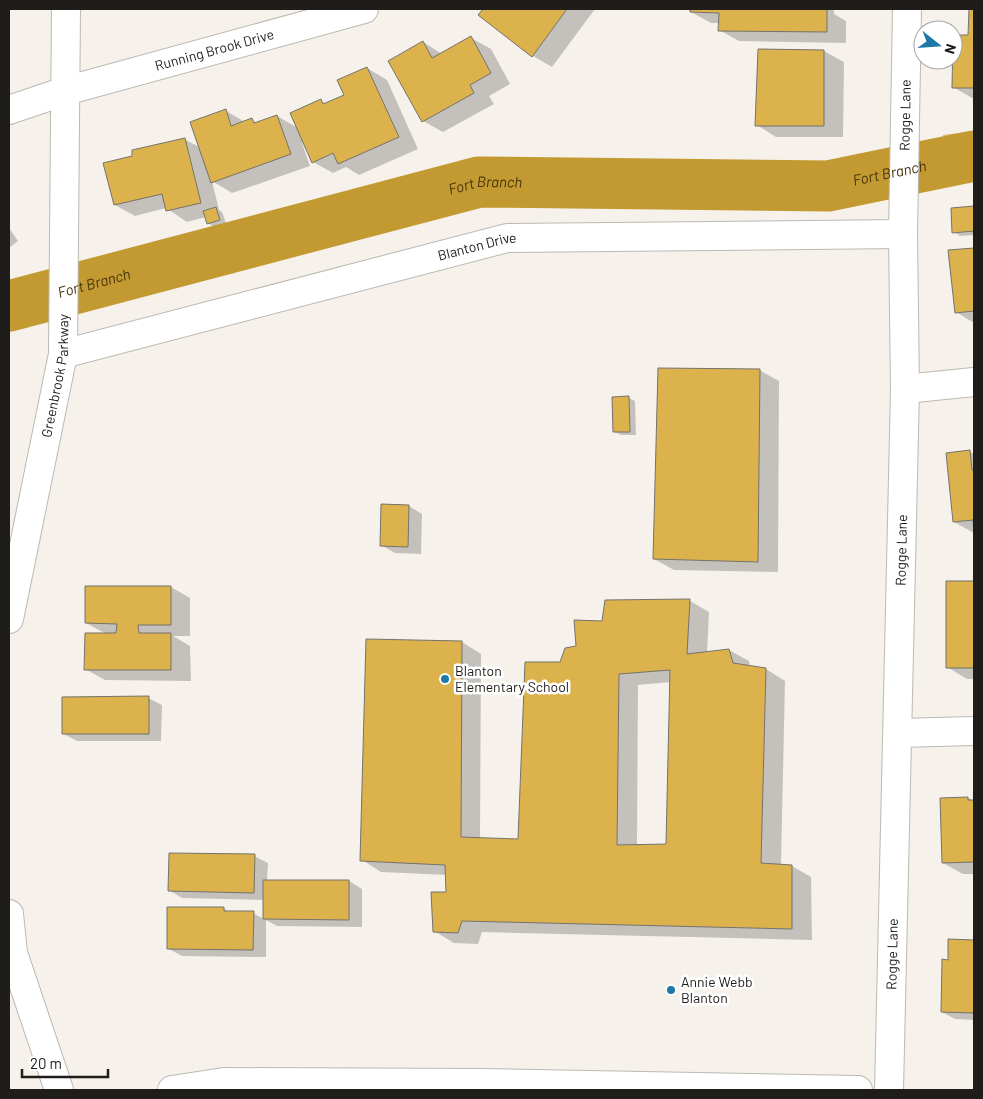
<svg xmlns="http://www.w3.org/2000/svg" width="983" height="1099" font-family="Barlow,sans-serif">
  <rect width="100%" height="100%" fill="#f6f2eb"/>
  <path fill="#d8bc7f" d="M 974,131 L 974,179 L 940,182 L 943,135 Z"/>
  <path fill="#0003" fill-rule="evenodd" d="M 484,9 L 595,9 L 552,67 L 533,56 L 479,15 Z
    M 691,9 L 834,9 L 834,14 L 846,21 L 846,43 L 739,41 L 719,30 L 720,23 L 711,23 L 691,12 Z
    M 970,9 L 974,9 L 974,99 L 953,87 L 970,36 Z
    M 471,38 L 491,49 L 510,84 L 489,96 L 494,104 L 443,132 L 423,121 L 423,42 L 442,54 Z
    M 824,51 L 844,62 L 843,137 L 776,137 L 757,125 Z
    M 367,68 L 387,80 L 418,149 L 359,175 L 346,167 L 333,173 L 313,162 L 304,142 L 302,143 L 310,166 L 232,193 L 212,181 L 219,210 L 222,212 L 226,223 L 214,227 L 208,223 L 206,217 L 187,222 L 166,208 L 135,216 L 115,205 L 134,157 L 184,139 L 201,148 L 226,111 L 245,122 L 252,120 L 257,123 L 277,116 L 298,128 L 321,101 L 326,104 L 345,95 Z
    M 974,207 L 974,235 L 960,236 L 954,232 L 952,209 Z
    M 9,228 L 18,241 L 9,248 Z
    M 974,249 L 974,323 L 956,312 L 950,252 Z
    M 759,370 L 779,381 L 778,572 L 674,570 L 654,559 Z
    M 629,398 L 635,401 L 636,435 L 621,435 L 615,432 Z
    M 970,452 L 974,454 L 974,533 L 954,522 Z
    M 409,506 L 422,514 L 421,554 L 395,553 L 381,545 Z
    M 947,582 L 974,582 L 974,679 L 967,679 L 947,667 Z
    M 171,587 L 190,598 L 190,636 L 173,636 L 190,646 L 191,681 L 105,680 L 85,669 L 106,634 L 86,623 Z
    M 690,601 L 709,612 L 707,653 L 729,650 L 749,661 L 750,667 L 766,669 L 785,681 L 781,865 L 792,866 L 811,877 L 812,940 L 482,932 L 478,944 L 454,943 L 434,931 L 448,893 L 447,875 L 381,872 L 362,860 L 462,642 L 481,654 L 480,839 L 519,840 L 561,663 L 603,623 ZM 671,682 L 667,845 L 637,846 L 638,685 Z
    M 148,698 L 162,705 L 161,741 L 77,741 L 64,734 Z
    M 968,798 L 974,801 L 974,874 L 963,874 L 943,863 Z
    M 254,856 L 268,863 L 267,881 L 349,881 L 362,889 L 362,927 L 277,926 L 266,920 L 266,957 L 182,956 L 169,949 L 223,908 L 231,913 L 253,913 L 264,919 L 264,900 L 182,898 L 169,890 Z
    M 949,940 L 974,941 L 974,1020 L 955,1019 L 942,1012 L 949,961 Z"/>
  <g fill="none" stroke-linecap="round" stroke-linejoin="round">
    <path stroke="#c39931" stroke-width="51" id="s1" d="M 9,306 L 479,182 L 828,186 L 974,156"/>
  </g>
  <path fill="#dcb24d" stroke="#75726c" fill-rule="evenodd" d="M 483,9 L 567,9 L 532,57 L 478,15 Z
    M 690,9 L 827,9 L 827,32 L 718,31 L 719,13 L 690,12 Z
    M 969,9 L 974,9 L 974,88 L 952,88 L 953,35 L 968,35 Z
    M 471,36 L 491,73 L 470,85 L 474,93 L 422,122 L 388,61 L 423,41 L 432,58 Z
    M 758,49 L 824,50 L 824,126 L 755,126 Z
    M 367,67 L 399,137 L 338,164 L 333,153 L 312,163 L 290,113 L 321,99 L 323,104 L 344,95 L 337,80 Z
    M 226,109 L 231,126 L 252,118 L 254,123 L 277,115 L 291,154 L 211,183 L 190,122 Z
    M 185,138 L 201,203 L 166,211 L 162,194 L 114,205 L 103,163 L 132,156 L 132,150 Z
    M 974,206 L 974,231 L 952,233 L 951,208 Z
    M 216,207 L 220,220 L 207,224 L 203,211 Z
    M 974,248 L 974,311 L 955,313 L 948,250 Z
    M 658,368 L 760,369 L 758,562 L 653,559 Z
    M 629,396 L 630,432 L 613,432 L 612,397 Z
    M 970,450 L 972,470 L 974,470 L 974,535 L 973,520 L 953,522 L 946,453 Z
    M 381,504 L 409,505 L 408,547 L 380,546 Z
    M 946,581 L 974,581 L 974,668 L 946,668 Z
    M 85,586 L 171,586 L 171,625 L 138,625 L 139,633 L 171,633 L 171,670 L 84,670 L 85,633 L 116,633 L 117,624 L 85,623 Z
    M 690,599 L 687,654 L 729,649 L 733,663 L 766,668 L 761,863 L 792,865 L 792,929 L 462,921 L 458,933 L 433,932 L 431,892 L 446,892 L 445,865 L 360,861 L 366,639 L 462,641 L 461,837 L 518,839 L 525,662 L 560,662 L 565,648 L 576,646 L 574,620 L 602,621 L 605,600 ZM 670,670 L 666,844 L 617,845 L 619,674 Z
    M 149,696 L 149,734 L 62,734 L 62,697 Z
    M 968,797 L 968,800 L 974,800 L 974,862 L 942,863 L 940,798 Z
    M 169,853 L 255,854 L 254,893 L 168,891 Z
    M 263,880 L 349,880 L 349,920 L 263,919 Z
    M 167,907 L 224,907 L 224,911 L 254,911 L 253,950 L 167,949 Z
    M 948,939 L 974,940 L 974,1013 L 941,1012 L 942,959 L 948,960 Z"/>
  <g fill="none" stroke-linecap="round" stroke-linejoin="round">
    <g stroke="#bcb9b2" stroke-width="30">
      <g id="street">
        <path id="s2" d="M 9,110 L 65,91 L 364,9"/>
        <path id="s3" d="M 63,354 L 507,238 L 903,234"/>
        <path d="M 905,389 L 974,382"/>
        <path id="s4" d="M 9,619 L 63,354 L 66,9"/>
        <path d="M 898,733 L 974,731"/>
        <path d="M 9,914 L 13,953 L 59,1090"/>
      </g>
    </g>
    <g stroke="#bcb9b2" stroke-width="30">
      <g id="secondary">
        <path d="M 172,1090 L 224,1082 L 479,1083 L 858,1090"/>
        <path id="s5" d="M 889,1090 L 905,389 L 903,234 L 907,9"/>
      </g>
    </g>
    <use href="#street" stroke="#fff" stroke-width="28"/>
    <use href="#secondary" stroke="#fff" stroke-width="28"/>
  </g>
  <g fill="#1d7aa7" stroke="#fff" stroke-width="2">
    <circle cx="445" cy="679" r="5"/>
    <circle cx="671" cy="990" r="5"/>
  </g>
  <g text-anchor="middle" stroke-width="5" stroke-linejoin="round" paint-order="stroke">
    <g font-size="14" fill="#1e1d1a" stroke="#fff">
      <text dy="5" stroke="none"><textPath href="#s2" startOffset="214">Running Brook Drive</textPath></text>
      <text dy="5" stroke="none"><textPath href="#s5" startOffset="975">Rogge Lane</textPath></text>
      <text dy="5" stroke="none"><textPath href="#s3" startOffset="428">Blanton Drive</textPath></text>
      <text dy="5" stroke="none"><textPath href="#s4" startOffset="248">Greenbrook Parkway</textPath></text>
      <text dy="5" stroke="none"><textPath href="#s5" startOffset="540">Rogge Lane</textPath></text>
      <text dy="5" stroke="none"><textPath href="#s5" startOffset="136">Rogge Lane</textPath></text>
    </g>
    <g font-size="14" fill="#1e1d1a" stroke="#fff" text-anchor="start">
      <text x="455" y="676">Blanton<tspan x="455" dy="16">Elementary School</tspan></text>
      <text x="681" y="987">Annie Webb<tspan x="681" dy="16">Blanton</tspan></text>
    </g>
    <g font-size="15" font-style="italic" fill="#463509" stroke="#fff">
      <text dy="5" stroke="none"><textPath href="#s1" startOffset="898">Fort Branch</textPath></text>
      <text dy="5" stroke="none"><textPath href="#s1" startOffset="492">Fort Branch</textPath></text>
      <text dy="5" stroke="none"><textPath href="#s1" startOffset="88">Fort Branch</textPath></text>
    </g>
  </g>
  <rect width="983" height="1099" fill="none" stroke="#1e1d1a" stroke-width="20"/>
  <g transform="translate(938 45) rotate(107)"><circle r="24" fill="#ffffff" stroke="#a5a5a3"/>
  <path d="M0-4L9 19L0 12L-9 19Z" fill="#1d7aa7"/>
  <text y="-8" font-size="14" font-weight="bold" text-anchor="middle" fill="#1e1d1a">N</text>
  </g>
  <path d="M22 1069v8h86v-8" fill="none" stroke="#1e1d1a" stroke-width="2.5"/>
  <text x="30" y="1069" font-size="15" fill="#1e1d1a" stroke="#ffffff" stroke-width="4" paint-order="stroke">20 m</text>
</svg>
